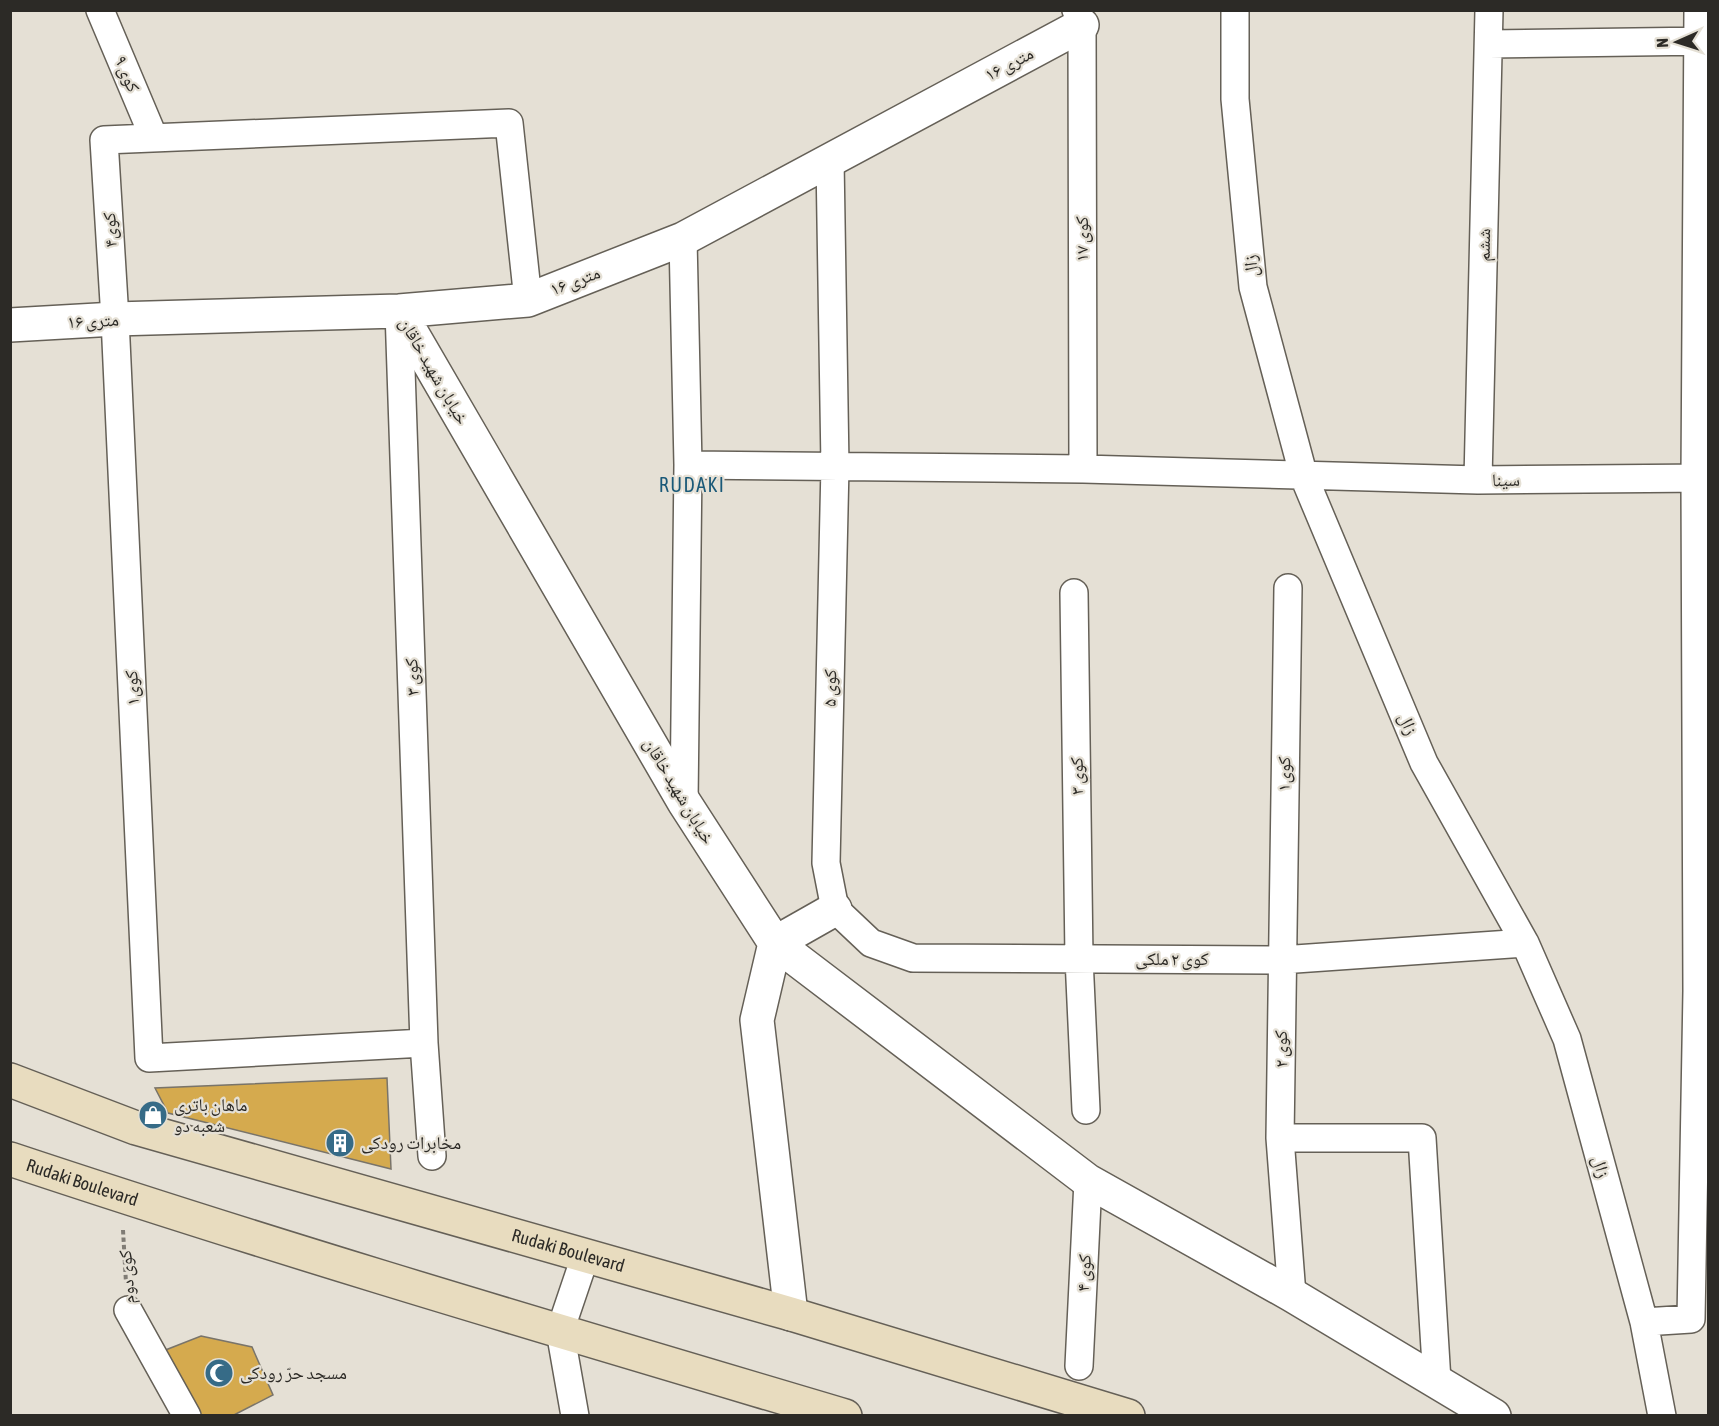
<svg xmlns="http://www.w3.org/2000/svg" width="1719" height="1426" font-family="'Asap Condensed','Noto Naskh Arabic',sans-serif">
  <rect width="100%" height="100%" fill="#e5e0d5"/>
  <path fill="#d5aa4e" stroke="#79746a" stroke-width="1.5" d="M 387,1078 L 391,1169 L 168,1113 L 155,1088 Z
    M 201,1336 L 252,1347 L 273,1395 L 232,1416 L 197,1416 L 163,1351 Z"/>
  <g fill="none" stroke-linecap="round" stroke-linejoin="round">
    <g stroke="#656057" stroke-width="30">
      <path id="minor" d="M 100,10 L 154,138
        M 1076,10 L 1082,25 L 1083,469
        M 1235,10 L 1235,99 L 1253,287 L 1304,477 L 1424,763 L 1525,943 L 1567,1039 L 1644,1322 L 1662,1416
        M 1489,44 L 1708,41
        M 830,160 L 835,466 L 826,863 L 835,909 L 871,943 L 913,958 L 1281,960 L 1525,943
        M 683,239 L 688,465 L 684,802
        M 399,311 L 424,1043 L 432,1156
        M 688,465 L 1083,469 L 1478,480 L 1708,478
        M 1478,480 L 1489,10
        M 1074,593 L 1079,958 L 1086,1110
        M 424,1043 L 149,1058 L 115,319 L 104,140 L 509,123 L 528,300
        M 1280,1138 L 1288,588
        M 1292,1295 L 1280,1138 L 1422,1138 L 1437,1381
        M 128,1310 L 187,1416
        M 1644,1322 L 1691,1319 L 1697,991 L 1695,478 L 1698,10
        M 1079,1366 L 1088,1181
        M 575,1416 L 560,1331 L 585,1257"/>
    </g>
    <g stroke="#656057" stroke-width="36">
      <path id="tertiary" d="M 399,311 L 684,802 L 775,943 L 757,1020 L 791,1314
        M 10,325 L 115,319 L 399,311 L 528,300 L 683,239 L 1082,25
        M 835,909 L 775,943 L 1088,1181 L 1292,1295 L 1494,1416"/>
    </g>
    <g stroke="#656057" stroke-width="36">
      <g id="secondary">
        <path id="s1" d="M 10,1080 L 136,1128 L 791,1314 L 1128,1416"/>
        <path id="s2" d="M 10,1159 C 286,1251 566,1333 845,1416"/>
      </g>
    </g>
    <path stroke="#807c75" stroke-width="4" stroke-dasharray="4.5 3" stroke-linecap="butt" d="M 123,1230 L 126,1283"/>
    <use href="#minor" stroke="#fff" stroke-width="27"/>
    <use href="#tertiary" stroke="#fff" stroke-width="33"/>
    <use href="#secondary" stroke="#e8dcbf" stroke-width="33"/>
  </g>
  <defs>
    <g id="shop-disc" transform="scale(1.5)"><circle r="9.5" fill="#366b87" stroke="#e5e0d5"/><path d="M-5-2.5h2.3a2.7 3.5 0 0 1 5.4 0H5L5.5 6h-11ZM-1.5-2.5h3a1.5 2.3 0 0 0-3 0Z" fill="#fff"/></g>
    <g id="building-disc" transform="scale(1.5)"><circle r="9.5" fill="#366b87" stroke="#e5e0d5"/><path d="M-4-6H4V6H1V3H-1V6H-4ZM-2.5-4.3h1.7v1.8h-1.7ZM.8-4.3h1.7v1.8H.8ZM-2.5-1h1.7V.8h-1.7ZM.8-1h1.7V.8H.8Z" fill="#fff"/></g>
    <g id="mosque-disc" transform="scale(1.5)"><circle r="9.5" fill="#366b87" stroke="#e5e0d5"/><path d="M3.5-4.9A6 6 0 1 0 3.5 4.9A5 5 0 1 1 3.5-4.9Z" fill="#fff"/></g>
  </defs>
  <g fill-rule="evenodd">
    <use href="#shop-disc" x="153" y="1115"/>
    <use href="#building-disc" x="340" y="1143"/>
    <use href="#mosque-disc" x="219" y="1373"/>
  </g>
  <g text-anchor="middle" stroke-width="4.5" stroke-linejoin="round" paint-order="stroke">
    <g font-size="18" fill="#2c2a26" stroke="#e5e0d5">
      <text transform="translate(1009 64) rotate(-28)" y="6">۱۶ متری</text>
      <text transform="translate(127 74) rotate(67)" y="6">کوی ۹</text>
      <text transform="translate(110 230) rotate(-93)" y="6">کوی۴</text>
      <text transform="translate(1082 239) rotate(-90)" y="6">کوی ۱۷</text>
      <text transform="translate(1484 245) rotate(-89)" y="6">ششم</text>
      <text transform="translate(1251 266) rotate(-96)" y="6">زال</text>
      <text transform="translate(575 281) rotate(-21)" y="6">۱۶ متری</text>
      <text transform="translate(93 321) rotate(-3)" y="6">۱۶ متری</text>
      <text transform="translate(434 371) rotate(60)" y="6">خیابان شهید خاقان</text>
      <text transform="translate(1506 480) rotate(-1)" y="6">سینا</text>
      <text transform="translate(412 677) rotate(-92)" y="6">کوی ۳</text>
      <text transform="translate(132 688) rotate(-93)" y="6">کوی۱</text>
      <text transform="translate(830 688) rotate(-89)" y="6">کوی ۵</text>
      <text transform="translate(1408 724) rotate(67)" y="6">زال</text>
      <text transform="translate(1284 774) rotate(-89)" y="6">کوی۱</text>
      <text transform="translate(1077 776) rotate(-91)" y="6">کوی ۳</text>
      <text transform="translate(679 791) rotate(59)" y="6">خیابان شهید خاقان</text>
      <text x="1172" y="965">کوی ۲ ملکی</text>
      <text transform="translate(1281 1049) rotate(-90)" y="6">کوی ۲</text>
      <text transform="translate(1601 1167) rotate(75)" y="6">زال</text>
      <text dy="6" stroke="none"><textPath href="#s2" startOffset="76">Rudaki Boulevard</textPath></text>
      <text dy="6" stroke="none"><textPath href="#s1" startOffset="584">Rudaki Boulevard</textPath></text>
      <text transform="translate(1084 1273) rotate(-87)" y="6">کوی ۴</text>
      <text transform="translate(127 1277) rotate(-94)" y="6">کوی دوم</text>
    </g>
    <g font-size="18" fill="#2c2a26" stroke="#e5e0d5" text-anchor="start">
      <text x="174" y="1111">ماهان باتری<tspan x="174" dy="21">شعبه دو</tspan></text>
      <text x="361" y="1149">مخابرات رودکی</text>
      <text x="240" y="1379">مسجد حرّ رودکی</text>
    </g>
    <g font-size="20" letter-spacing="1.5" fill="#1a5978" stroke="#e5e0d5">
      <text x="692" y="492">RUDAKI</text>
    </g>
  </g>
  <rect width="1719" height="1426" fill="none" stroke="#2c2a26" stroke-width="24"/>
  <g transform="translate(1677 42) rotate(267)" stroke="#e5e0d5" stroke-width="4.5" paint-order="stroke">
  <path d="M0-4.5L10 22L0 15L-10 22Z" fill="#2c2a26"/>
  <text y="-9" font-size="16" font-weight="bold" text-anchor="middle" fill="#2c2a26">N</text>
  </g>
</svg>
